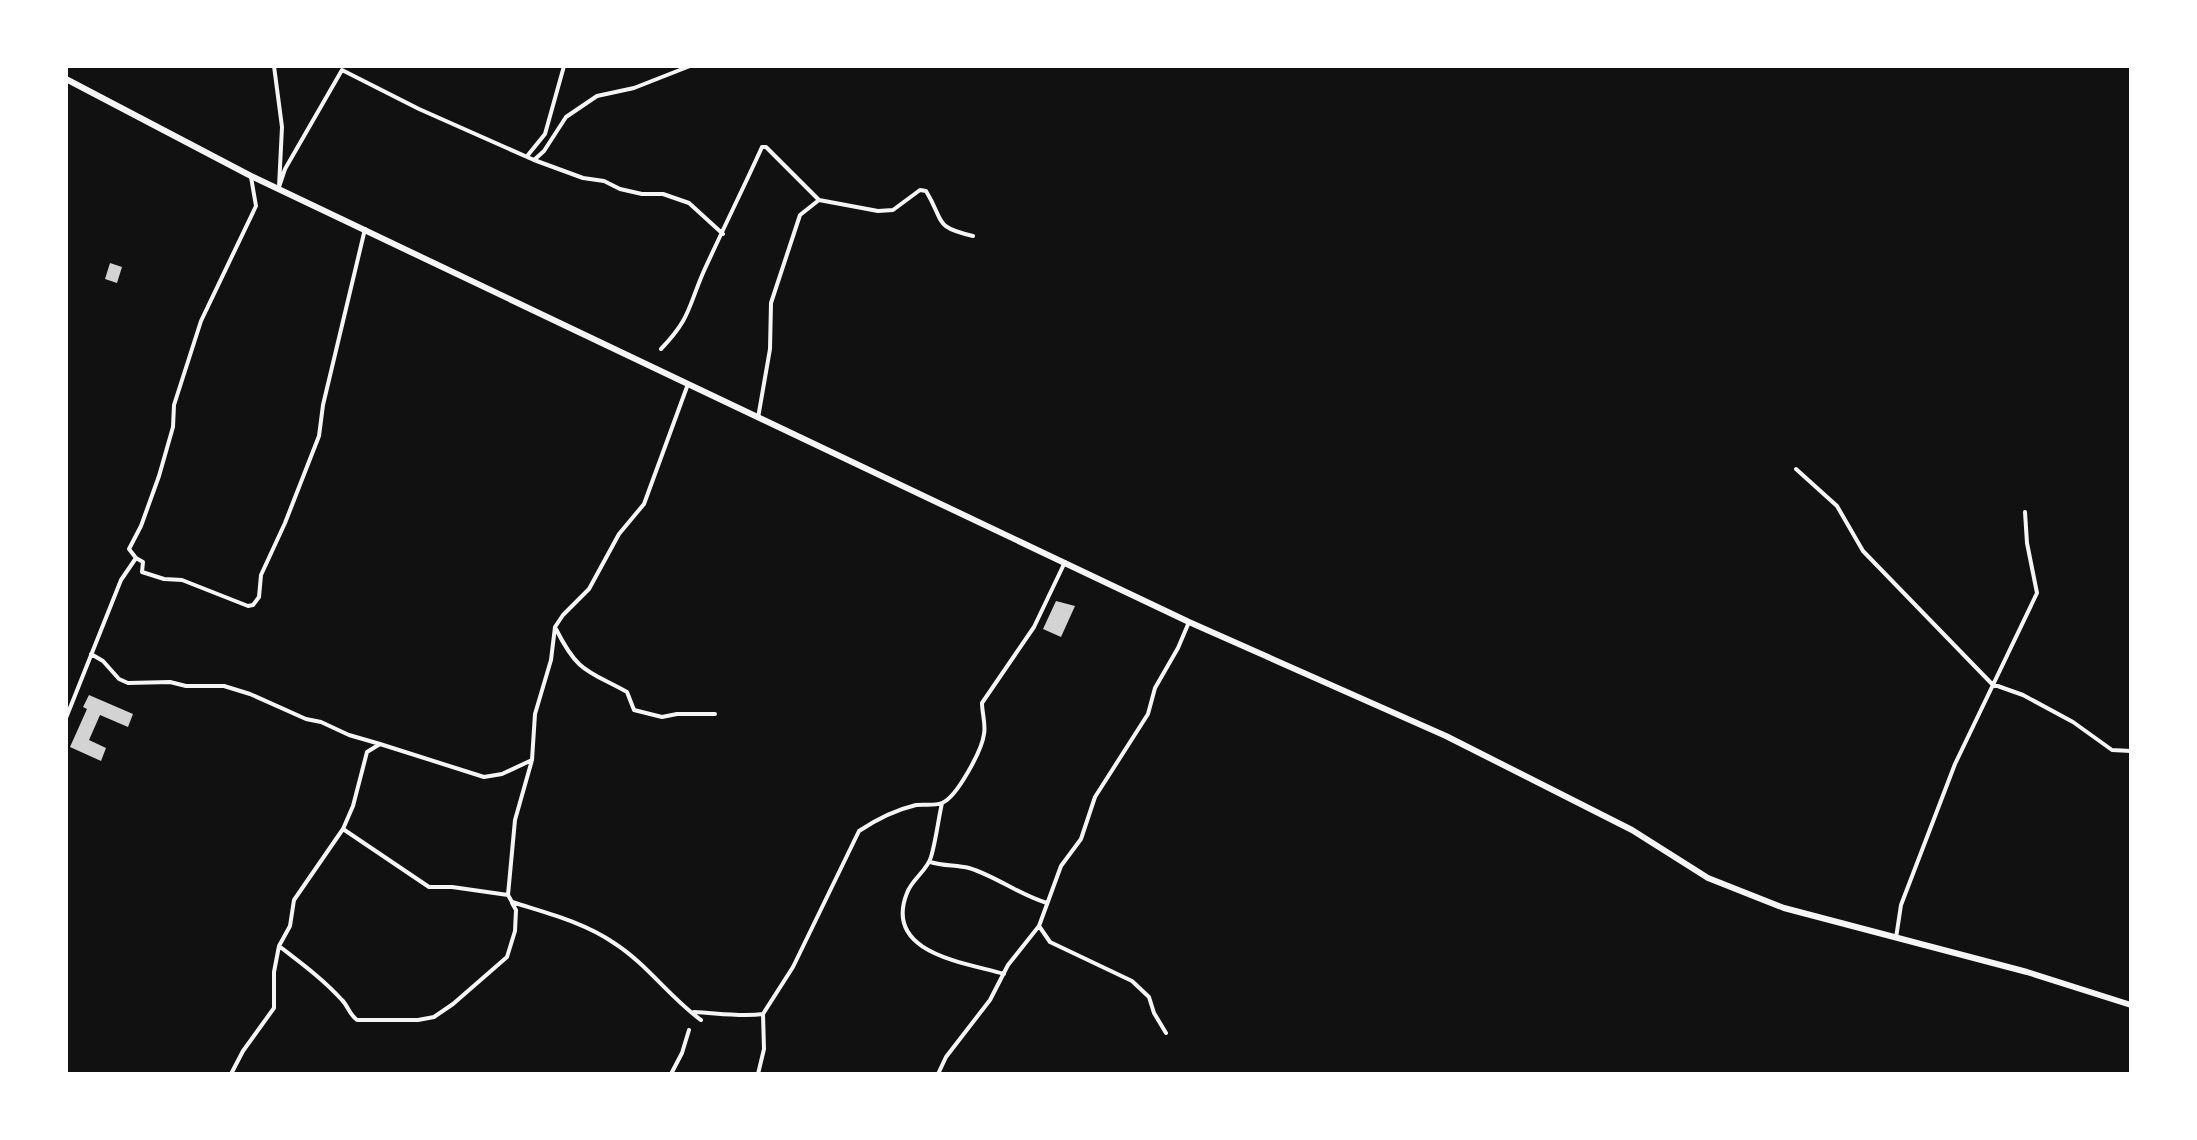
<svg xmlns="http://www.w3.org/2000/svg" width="2197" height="1140" font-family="Montserrat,sans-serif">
  <rect width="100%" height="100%" fill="#111"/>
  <path fill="#d3d3d3" d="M 110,263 L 122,267 L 117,283 L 105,279 Z
    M 1056,601 L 1075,606 L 1061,637 L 1043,629 Z
    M 89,695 L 133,714 L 128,727 L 100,715 L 89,740 L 106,748 L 101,761 L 70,747 L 87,709 L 83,707 Z"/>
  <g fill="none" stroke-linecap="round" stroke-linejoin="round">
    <path stroke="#f5f5f5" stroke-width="4" d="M 274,66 L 282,127 L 279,187 L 285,169 L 342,70 L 419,109 L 534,160 L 544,151 L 566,117 L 597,96 L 634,88 L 690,66
      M 528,155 L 545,134 L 564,66
      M 534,160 L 583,178 L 604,181 L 620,189 L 642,194 L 663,194 L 689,203 L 723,234
      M 661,349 C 690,319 688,308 703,273 C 722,231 743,189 762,147 L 766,147 L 819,200 L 878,211 L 893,210 L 920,190 L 926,191 C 945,222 933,227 973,236
      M 688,384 L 644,504 L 619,534 L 589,589 L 563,615 L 555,627 L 551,660 L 535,714 L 532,760 L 515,820 L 508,895 L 512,902 C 546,913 584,922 614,943 C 647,964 671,999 701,1020
      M 758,418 L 770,349 L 771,303 L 800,215 L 819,200
      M 1796,469 L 1837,506 L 1863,551 L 1992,684 L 2023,695 L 2073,722 L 2112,750 L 2131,751
      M 136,558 L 129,549 L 141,526 L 159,476 L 173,427 L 174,405 L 201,321 L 256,206 L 251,177
      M 556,629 C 578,673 587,670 627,692 L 634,710 L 662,717 L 677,714 L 715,714
      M 91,654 L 103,661 L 119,679 L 128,683 L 170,682 L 186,686 L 224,686 L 250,694 L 306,719 L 321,722 L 349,735 L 380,744
      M 66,718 L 121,580 L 136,558 L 143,562 L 142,572 L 164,579 L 182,580 L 248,606 L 253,605 L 259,597 L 261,575 L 285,523 L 319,436 L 323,405 L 365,229
      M 942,803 C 938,821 936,840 931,857 C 927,871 912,879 907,893 C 883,953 963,962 1004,974
      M 343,829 L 429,887 L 452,887 L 508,895
      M 930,862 C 943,866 956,865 969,868 C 996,876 1019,895 1047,903
      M 1039,926 L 1050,942 L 1132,981 L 1149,997 L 1154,1013 L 1166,1033
      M 1896,938 L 1901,905 L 1955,764 L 2037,593 L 2027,543 L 2025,512
      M 279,946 C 301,963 323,979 342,1000 C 348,1006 349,1014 357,1020 L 418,1020 L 434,1017 L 453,1004 L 507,957 L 515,931 L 516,910 L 512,903
      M 694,1012 C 717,1013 740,1017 763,1014
      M 231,1074 L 243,1051 L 274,1008 L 274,972 L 279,946 L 290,926 L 294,900 L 343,829 L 353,806 L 367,752 L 380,744 L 484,777 L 502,774 L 532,760
      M 671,1074 L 682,1053 L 689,1030
      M 758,1074 L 764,1049 L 763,1014 L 793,967 L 859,831 C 877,819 895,810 916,805 C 924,804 934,806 942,803 C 957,797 982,750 984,734 C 986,724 982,713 982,703 L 1034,627 L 1065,562
      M 938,1074 L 946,1057 L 990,1000 L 1008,965 L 1039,926 L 1061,866 L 1081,839 L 1095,797 L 1148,714 L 1155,688 L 1178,648 L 1189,622"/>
    <path stroke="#f5f5f5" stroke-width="6" d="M 66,79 L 251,176 L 688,384 L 1189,622 L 1446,736 L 1632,830 L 1708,878 L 1784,908 L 2027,972 L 2131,1005"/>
  </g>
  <rect width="2197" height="1140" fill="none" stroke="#ffffff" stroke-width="136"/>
</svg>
